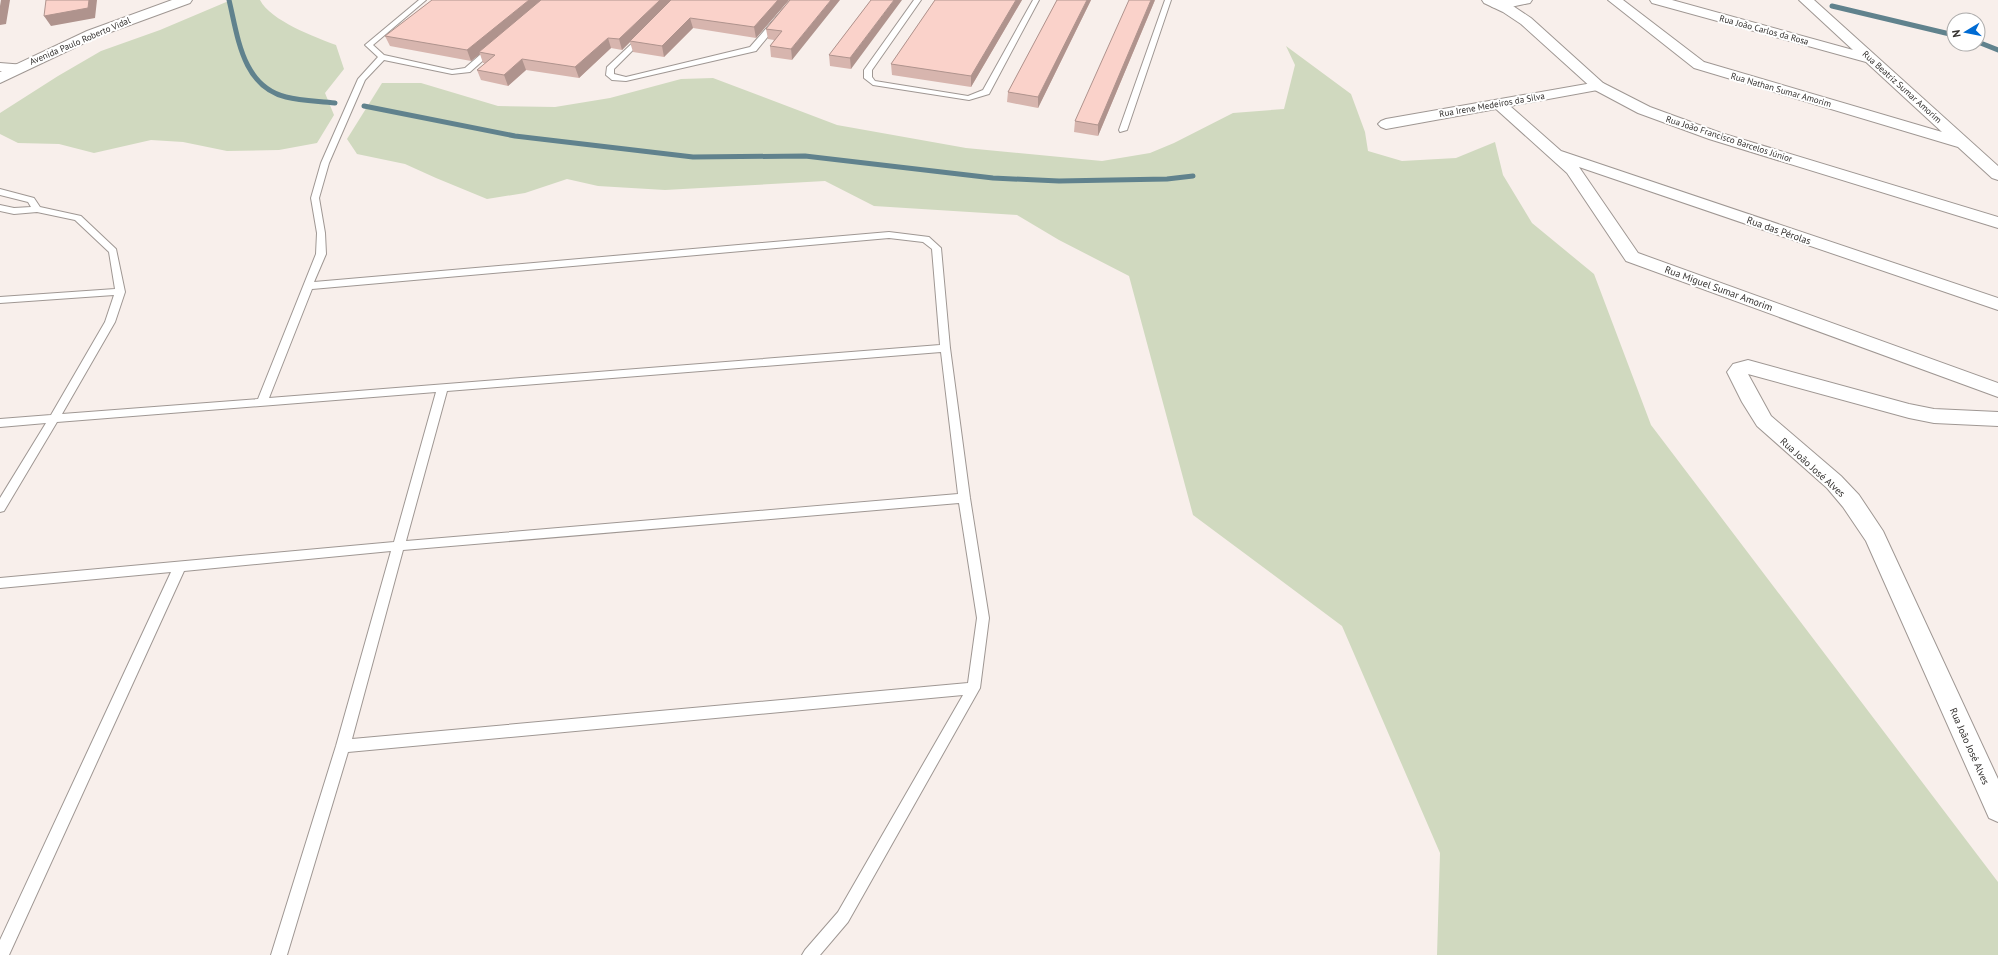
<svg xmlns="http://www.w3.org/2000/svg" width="1998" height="955" font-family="'PT Sans',sans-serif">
  <rect width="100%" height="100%" fill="#f8efeb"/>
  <path fill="#d0d9bf" d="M 231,0 L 260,0 C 271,21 315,37 336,45 L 344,69 L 325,93 L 334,115 L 317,143 L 279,150 L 227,151 L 183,142 L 151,140 L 94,153 L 59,144 L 18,143 L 0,134 L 0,113 L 58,76 L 101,51 L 160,30 Z
    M 1286,46 L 1351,94 L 1365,132 L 1368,151 L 1402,161 L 1456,158 L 1495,142 L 1503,175 L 1532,223 L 1594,274 L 1651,425 L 1998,882 L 1998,955 L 1437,955 L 1440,853 L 1342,626 L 1193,515 L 1129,276 L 1059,240 L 1017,215 L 874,206 L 825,181 L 665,190 L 598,186 L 567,179 L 525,193 L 487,199 L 436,178 L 405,164 L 357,154 L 347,139 L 382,83 L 421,83 L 498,106 L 555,107 L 610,98 L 681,79 L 713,78 L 837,125 L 966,148 L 1102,161 L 1150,153 L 1174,143 L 1233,113 L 1284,109 L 1295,65 Z"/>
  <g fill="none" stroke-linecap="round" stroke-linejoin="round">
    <path stroke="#60828d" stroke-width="5" d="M 229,0 C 238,37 242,86 286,97 C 302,101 319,101 335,103
      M 1832,6 L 1954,35
      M 1978,42 L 1998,50
      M 364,106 L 515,136 L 693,157 L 805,156 L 993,178 L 1059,181 L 1167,179 L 1193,176"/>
    <g stroke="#9f9793" stroke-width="2">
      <path id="lane" d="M 419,0 L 426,0 L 373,45 L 384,55 L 452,70 L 465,68 L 489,47 L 496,49 L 470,72 L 452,74 L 384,60 L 365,80 L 329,163 L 319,198 L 325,233 L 326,254 L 314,282 L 889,232 L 929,237 L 941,248 L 950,348 L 970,498 L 989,618 L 980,688 L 848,922 L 820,955 L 802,955 L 805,950 L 838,912 L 963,695 L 348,752 L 287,955 L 271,955 L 336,746 L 391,551 L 184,571 L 9,955 L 0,955 L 0,940 L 171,572 L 0,588 L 0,578 L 394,542 L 436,392 L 57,422 L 4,511 L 0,512 L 0,498 L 46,423 L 0,427 L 0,419 L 51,415 L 105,322 L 114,295 L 0,303 L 0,297 L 115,289 L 109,252 L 75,220 L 37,212 L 14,214 L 0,211 L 0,205 L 14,208 L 31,207 L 28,202 L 0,195 L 0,189 L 34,198 L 40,207 L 81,216 L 116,249 L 125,292 L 115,322 L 62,414 L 258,399 L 316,254 L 317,233 L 311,198 L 321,163 L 358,79 L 378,57 L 365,45 ZM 889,238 L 923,242 L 932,249 L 940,345 L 269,398 L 312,289 ZM 941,352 L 958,494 L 406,541 L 447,391 ZM 959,503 L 977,618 L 968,683 L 352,739 L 403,550 Z
        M 791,0 L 798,0 L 756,51 L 626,81 L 612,80 L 606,75 L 607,67 L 642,34 L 645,34 L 645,38 L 614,69 L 614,74 L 626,77 L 750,47 Z
        M 914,0 L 921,0 L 872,70 L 872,77 L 875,81 L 968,96 L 983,90 L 1033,0 L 1039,0 L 989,94 L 969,100 L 873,85 L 864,78 L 864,70 Z
        M 1165,0 L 1171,0 L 1127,130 L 1120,132 L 1119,130 Z"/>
    </g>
    <g stroke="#9f9793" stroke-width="2">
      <path id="street" d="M 1497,0 L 1532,0 L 1530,3 C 1519,5 1503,10 1492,7 L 1490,4 L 1492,1 Z
        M 1608,0 L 1623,0 L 1704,62 L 1942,132 L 1866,62 L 1652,3 L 1650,0 L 1672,0 L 1853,50 L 1799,0 L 1814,0 L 1998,166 L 1998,180 L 1992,178 L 1958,147 L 1694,68 Z
        M 0,63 L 25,65 L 27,68 L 25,71 L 0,71 Z
        M 1598,82 L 1603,83 L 1605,86 L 1603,89 L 1510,106 L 1561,151 L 1998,298 L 1998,310 L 1579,167 L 1638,253 L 1998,383 L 1998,397 L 1626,261 L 1567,173 L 1496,109 L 1386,129 L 1381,127 L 1378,124 L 1381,121 L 1386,119 Z
        M 1748,360 L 1909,404 L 1934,409 L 1998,412 L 1998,426 L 1934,423 L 1909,418 L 1748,374 L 1771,416 L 1841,476 L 1859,495 L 1883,531 L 1998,779 L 1998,822 L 1989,818 L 1866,541 L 1843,507 L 1827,488 L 1757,426 L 1742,402 L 1727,372 L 1733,364 Z"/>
    </g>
    <g stroke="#9f9793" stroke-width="2">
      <path id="secondary" d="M 172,0 L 192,0 L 190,3 L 97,37 L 0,83 L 0,72 L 87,31 Z
        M 1482,0 L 1500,0 L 1513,6 L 1531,18 L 1603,83 L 1650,107 L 1721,133 L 1998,217 L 1998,228 L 1709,139 L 1638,113 L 1593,89 L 1521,24 L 1503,12 L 1484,3 Z"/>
    </g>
    <use href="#lane" fill="#fff" fill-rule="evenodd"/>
    <use href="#street" fill="#fff" fill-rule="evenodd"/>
    <use href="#secondary" fill="#fff" fill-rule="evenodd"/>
  </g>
  <path fill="#d7b5ae" d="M 432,0 L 789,0 L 756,38 L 693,28 L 664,57 L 633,52 L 630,42 L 622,50 L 611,48 L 579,78 L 526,70 L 508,86 L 481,80 L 477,70 L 485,63 L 483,63 L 480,54 L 471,61 L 390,46 L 385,36 Z
    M 790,0 L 792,60 L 771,57 L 770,46 L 774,40 L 768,39 L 766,29 Z
    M 871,0 L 851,69 L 830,66 L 829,55 Z
    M 935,0 L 1022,0 L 971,87 L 892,75 L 891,64 Z
    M 1057,0 L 1091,0 L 1038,108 L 1007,102 L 1008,92 Z
    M 1155,0 L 1098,136 L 1074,132 L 1075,121 Z"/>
  <path fill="#af938d" d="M 1,0 L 10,0 L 6,24 L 0,25 L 0,6 Z
    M 89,0 L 97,0 L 95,18 L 51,26 L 44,16 Z
    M 529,0 L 545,0 L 479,52 L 480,54 L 471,61 L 467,50 Z
    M 660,0 L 673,0 L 630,41 L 630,42 L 622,50 L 619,39 Z
    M 778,0 L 789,0 L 756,38 L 754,27 Z
    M 831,0 L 840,0 L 792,60 L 791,49 Z
    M 894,0 L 902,0 L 851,69 L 850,58 Z
    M 1016,0 L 1022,0 L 971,87 L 971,76 Z
    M 1087,0 L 1091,0 L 1038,108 L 1038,97 Z
    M 1151,0 L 1155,0 L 1098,136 L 1098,125 Z
    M 690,18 L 693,28 L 664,57 L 662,46 Z
    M 608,38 L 611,48 L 579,78 L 575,67 Z
    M 522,59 L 526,70 L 508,86 L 504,75 Z"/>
  <path fill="#fad2ca" stroke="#af938d" d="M 46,0 L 89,0 L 88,8 L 44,16 Z
    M 432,0 L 529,0 L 467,50 L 385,36 Z
    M 541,0 L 660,0 L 619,39 L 608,38 L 575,67 L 522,59 L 504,75 L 477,70 L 495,55 L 479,52 Z
    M 671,0 L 778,0 L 754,27 L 690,18 L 662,46 L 630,41 Z
    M 790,0 L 831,0 L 791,49 L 770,46 L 782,31 L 766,29 Z
    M 871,0 L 894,0 L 850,58 L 829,55 Z
    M 935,0 L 1016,0 L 971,76 L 891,64 Z
    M 1057,0 L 1087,0 L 1038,97 L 1008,92 Z
    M 1129,0 L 1151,0 L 1098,125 L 1075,121 Z"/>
  <g text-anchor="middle" stroke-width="4" stroke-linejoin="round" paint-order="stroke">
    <g font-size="9" fill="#33302e" stroke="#fff">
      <text transform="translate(1764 30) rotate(15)" y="3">Rua João Carlos da Rosa</text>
      <text transform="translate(80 41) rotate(-23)" y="3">Avenida Paulo Roberto Vidal</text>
      <text transform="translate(1902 87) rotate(42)" y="3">Rua Beatriz Sumar Amorim</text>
      <text transform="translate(1781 90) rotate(16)" y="3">Rua Nathan Sumar Amorim</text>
      <text transform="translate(1492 105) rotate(-10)" y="3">Rua Irene Medeiros da Silva</text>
      <text transform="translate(1729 139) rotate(18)" y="3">Rua João Francisco Barcelos Júnior</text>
    </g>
    <g font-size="10" fill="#33302e" stroke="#fff">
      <text transform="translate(1779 230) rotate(19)" y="4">Rua das Pérolas</text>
      <text transform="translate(1719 288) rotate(20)" y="4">Rua Miguel Sumar Amorim</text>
      <text transform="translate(1813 467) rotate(42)" y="4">Rua João José Alves</text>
      <text transform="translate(1970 746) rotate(66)" y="4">Rua João José Alves</text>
    </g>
  </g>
  <g transform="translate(1966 32) rotate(260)"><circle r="19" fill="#ffffff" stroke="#adacab"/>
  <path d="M0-3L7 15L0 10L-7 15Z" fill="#006bd3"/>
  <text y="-6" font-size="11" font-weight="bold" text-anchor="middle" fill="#33302e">N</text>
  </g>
</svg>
